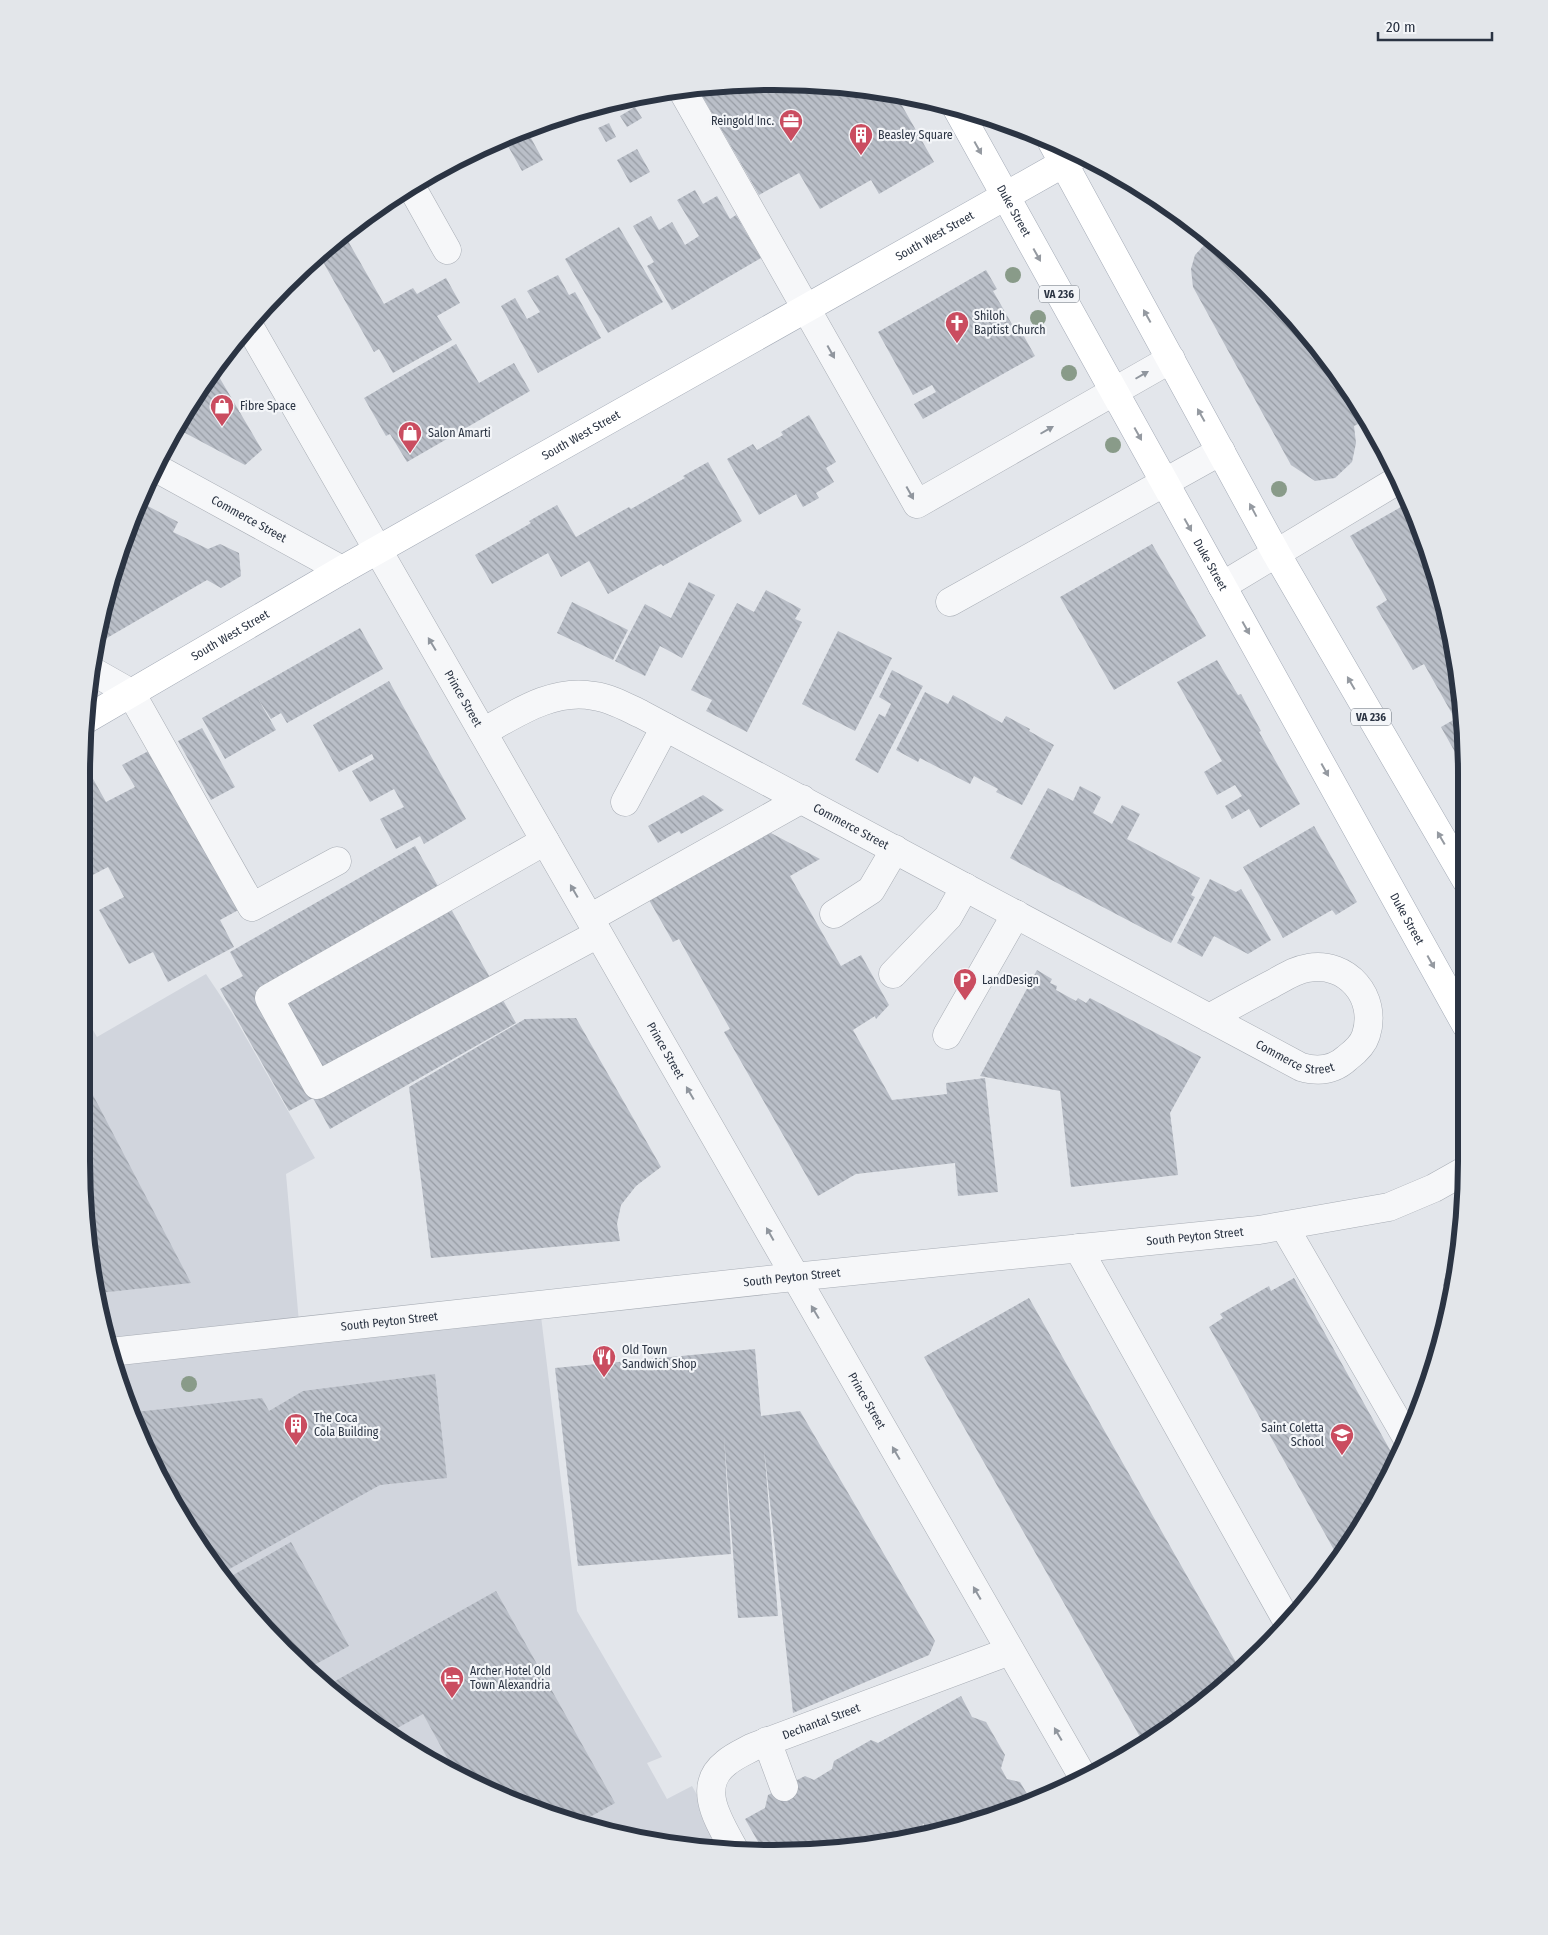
<svg xmlns="http://www.w3.org/2000/svg" width="1548" height="1935" font-family="'Fira Sans Condensed',sans-serif">
  <defs>
    <pattern id="building-back-hatch" width="6" height="6" patternUnits="userSpaceOnUse" patternTransform="scale(1.25)"><rect width="6" height="6" fill="#babfc8"/><path d="M-1 5l2 2M0 0l6 6M5-1l2 2" fill="none" stroke="#979ca4"/></pattern>
  </defs>
  <rect width="100%" height="100%" fill="#e3e6eb"/>
  <path fill="#d1d5dd" d="M 206,974 L 232,1013 L 315,1158 L 286,1174 L 300,1334 L 540,1308 L 577,1611 L 662,1757 L 647,1763 L 667,1799 L 692,1786 L 727,1848 L 594,1830 L 427,1761 L 284,1651 L 174,1507 L 105,1340 L 81,1161 L 82,1011 L 97,1037 Z"/>
  <path fill="url(#building-back-hatch)" d="M 820,83 L 896,95 L 934,162 L 879,194 L 871,180 L 820,209 L 799,173 L 759,195 L 697,87 Z
    M 635,107 L 642,118 L 627,127 L 620,116 Z
    M 609,123 L 616,137 L 606,142 L 598,128 Z
    M 526,129 L 543,160 L 522,171 L 504,139 Z
    M 637,149 L 650,172 L 630,183 L 617,160 Z
    M 695,190 L 703,204 L 717,196 L 730,219 L 736,215 L 761,258 L 672,310 L 647,266 L 654,262 L 633,226 L 651,216 L 659,230 L 672,222 L 685,245 L 699,236 L 677,200 Z
    M 619,227 L 663,302 L 608,333 L 565,259 Z
    M 344,234 L 384,304 L 413,288 L 417,294 L 446,278 L 460,303 L 437,316 L 452,340 L 393,373 L 379,349 L 374,352 L 318,253 Z
    M 1213,240 L 1295,317 L 1368,419 L 1354,426 L 1356,443 L 1352,462 L 1335,478 L 1315,481 L 1291,465 L 1193,287 L 1191,269 L 1195,255 L 1207,242 Z
    M 986,270 L 997,289 L 993,291 L 1017,333 L 1021,331 L 1035,356 L 923,419 L 914,404 L 936,392 L 932,385 L 913,395 L 878,332 Z
    M 558,275 L 569,295 L 575,292 L 601,338 L 538,373 L 501,306 L 515,298 L 527,319 L 540,312 L 527,291 Z
    M 456,344 L 479,383 L 514,363 L 530,391 L 407,462 L 390,434 L 386,436 L 364,398 Z
    M 215,370 L 262,450 L 245,465 L 174,427 Z
    M 809,415 L 836,462 L 826,468 L 834,482 L 816,493 L 819,498 L 803,507 L 796,494 L 759,515 L 727,459 L 753,444 L 757,450 L 783,435 L 781,432 Z
    M 708,462 L 742,521 L 663,566 L 661,564 L 608,594 L 589,561 L 561,577 L 548,553 L 492,584 L 475,555 L 531,523 L 529,521 L 557,505 L 576,537 L 629,507 L 631,509 L 685,478 L 683,476 Z
    M 1408,503 L 1430,552 L 1465,728 L 1465,770 L 1441,727 L 1455,719 L 1424,664 L 1413,670 L 1376,607 L 1387,600 L 1350,536 Z
    M 144,504 L 178,522 L 173,532 L 208,549 L 220,544 L 239,553 L 241,576 L 221,588 L 207,580 L 100,642 L 118,551 L 137,509 L 141,511 Z
    M 1152,544 L 1206,636 L 1114,690 L 1060,597 Z
    M 689,582 L 715,595 L 682,658 L 660,646 L 645,676 L 615,661 L 645,604 L 671,618 Z
    M 766,590 L 801,609 L 795,619 L 802,622 L 747,732 L 706,711 L 712,700 L 691,690 L 737,603 L 754,612 Z
    M 572,602 L 628,630 L 613,660 L 557,633 Z
    M 360,628 L 383,669 L 287,723 L 281,713 L 271,719 L 257,697 L 276,730 L 225,759 L 202,718 Z
    M 838,631 L 892,658 L 855,731 L 802,704 Z
    M 1217,660 L 1238,695 L 1241,694 L 1261,731 L 1259,732 L 1300,804 L 1260,828 L 1249,809 L 1232,819 L 1225,806 L 1242,796 L 1235,785 L 1217,795 L 1204,772 L 1222,761 L 1177,682 Z
    M 892,670 L 923,686 L 878,773 L 855,760 L 879,714 L 885,717 L 891,704 L 879,697 Z
    M 389,681 L 466,819 L 424,844 L 420,836 L 396,849 L 380,819 L 404,807 L 394,789 L 370,802 L 352,771 L 374,759 L 372,754 L 339,772 L 313,725 Z
    M 925,692 L 948,704 L 953,695 L 1002,723 L 1006,716 L 1030,729 L 1029,731 L 1054,745 L 1022,805 L 996,792 L 998,789 L 974,776 L 970,784 L 920,758 L 918,762 L 896,750 Z
    M 202,728 L 235,787 L 211,800 L 178,741 Z
    M 158,746 L 244,907 L 220,920 L 234,947 L 168,982 L 153,952 L 129,964 L 99,910 L 124,897 L 108,867 L 85,879 L 82,874 L 83,782 L 92,777 L 106,802 L 135,787 L 122,765 Z
    M 1080,786 L 1101,797 L 1093,813 L 1112,824 L 1122,805 L 1140,814 L 1127,839 L 1200,878 L 1191,895 L 1195,897 L 1171,943 L 1010,858 L 1048,788 L 1073,801 Z
    M 703,795 L 724,810 L 681,834 L 679,831 L 658,843 L 648,826 Z
    M 1314,826 L 1357,902 L 1336,915 L 1332,910 L 1283,938 L 1243,867 Z
    M 769,832 L 820,859 L 790,876 L 841,966 L 861,955 L 889,1005 L 876,1019 L 875,1016 L 853,1030 L 892,1100 L 947,1094 L 946,1083 L 985,1078 L 998,1192 L 958,1196 L 955,1163 L 856,1174 L 818,1196 L 724,1032 L 730,1029 L 679,939 L 673,942 L 649,900 Z
    M 415,846 L 516,1023 L 330,1129 L 313,1098 L 289,1111 L 220,989 L 243,976 L 230,952 Z
    M 1210,879 L 1236,892 L 1241,889 L 1271,940 L 1248,954 L 1214,936 L 1202,957 L 1177,943 Z
    M 1037,970 L 1052,979 L 1050,983 L 1057,986 L 1056,990 L 1076,1001 L 1078,998 L 1086,1003 L 1090,998 L 1201,1057 L 1170,1113 L 1178,1175 L 1071,1187 L 1060,1091 L 980,1076 Z
    M 576,1018 L 661,1167 L 636,1186 L 621,1205 L 617,1224 L 620,1241 L 431,1258 L 409,1087 L 525,1019 Z
    M 82,1074 L 191,1283 L 99,1293 L 81,1161 Z
    M 1458,1255 L 1453,1296 L 1452,1301 L 1443,1285 L 1449,1260 Z
    M 1294,1278 L 1395,1459 L 1338,1557 L 1209,1327 L 1223,1318 L 1220,1314 L 1269,1286 L 1271,1291 Z
    M 1029,1298 L 1241,1671 L 1231,1682 L 1144,1744 L 924,1357 Z
    M 755,1349 L 761,1416 L 800,1411 L 935,1641 L 929,1655 L 793,1713 L 764,1448 L 778,1616 L 738,1618 L 724,1436 L 731,1554 L 578,1566 L 555,1368 Z
    M 435,1374 L 447,1478 L 380,1485 L 224,1572 L 174,1507 L 135,1414 L 136,1412 L 262,1398 L 269,1411 L 303,1391 Z
    M 291,1542 L 349,1646 L 307,1669 L 284,1651 L 228,1578 Z
    M 496,1591 L 615,1803 L 579,1823 L 455,1772 L 423,1714 L 390,1732 L 328,1685 Z
    M 961,1696 L 972,1717 L 986,1722 L 1005,1755 L 1001,1768 L 1007,1779 L 1020,1782 L 1030,1799 L 953,1830 L 929,1833 L 923,1823 L 920,1835 L 774,1854 L 764,1852 L 745,1819 L 765,1808 L 768,1795 L 805,1776 L 814,1780 L 832,1769 L 834,1761 L 871,1740 L 878,1743 Z"/>
  <g fill="none" stroke-linecap="round" stroke-linejoin="round">
    <g stroke="#a8adb5" stroke-width="29">
      <g id="minor">
        <path d="M 681,88 L 917,504 L 1171,359"/>
        <path d="M 1064,163 L 1081,153"/>
        <path d="M 411,186 L 447,250"/>
        <path id="s1" d="M 248,324 L 1083,1777"/>
        <path id="s2" d="M 156,468 L 342,570"/>
        <path d="M 1222,586 L 1398,480"/>
        <path d="M 950,602 L 1221,451"/>
        <path d="M 94,672 L 131,693 L 252,907 L 337,861"/>
        <path id="s3" d="M 483,732 C 517,713 554,688 594,696 C 611,698 626,707 641,714 C 861,832 1081,949 1301,1067 C 1318,1072 1334,1070 1347,1058 C 1355,1052 1363,1045 1366,1035 C 1378,997 1347,961 1308,968 C 1294,970 1282,979 1270,985 C 1249,996 1229,1007 1209,1018"/>
        <path d="M 625,802 L 665,727"/>
        <path d="M 545,841 L 269,998 L 317,1085 L 598,934"/>
        <path d="M 834,914 L 871,890 L 895,849"/>
        <path d="M 590,918 L 802,799"/>
        <path d="M 893,974 L 948,917 L 965,887"/>
        <path d="M 947,1035 L 1016,914"/>
        <path d="M 1284,1226 L 1407,1438"/>
        <path d="M 1078,1248 L 1287,1621"/>
        <path id="s4" d="M 110,1352 L 794,1277 L 1259,1230 L 1389,1207 L 1434,1188 L 1466,1170"/>
        <path d="M 767,1741 L 784,1787"/>
        <path id="s5" d="M 734,1849 C 720,1823 695,1787 726,1763 C 734,1756 744,1752 753,1747 L 1010,1651"/>
      </g>
    </g>
    <g stroke="#a3aab6" stroke-width="29">
      <g id="major">
        <path id="s6" d="M 955,105 L 1466,1025"/>
        <path d="M 1052,142 L 1276,553 L 1466,880"/>
        <path id="s7" d="M 85,720 L 342,570 L 1064,163"/>
      </g>
    </g>
    <use href="#minor" stroke="#f6f7f9" stroke-width="28"/>
    <use href="#major" stroke="#fff" stroke-width="28"/>
  </g>
  <g fill="#899b89">
    <circle cx="1013" cy="275" r="8"/>
    <circle cx="1038" cy="318" r="8"/>
    <circle cx="1069" cy="373" r="8"/>
    <circle cx="1113" cy="445" r="8"/>
    <circle cx="1279" cy="489" r="8"/>
    <circle cx="189" cy="1384" r="8"/>
  </g>
  <defs><path id="oneway-solid" d="M-6-.8H1V-3.2L6.5 0L1 3.2V.8H-6Z" transform="scale(1.25)"/></defs>
  <g fill="#959aa1">
    <use href="#oneway-solid" transform="translate(978 148) rotate(61)"/>
    <use href="#oneway-solid" transform="translate(1037 255) rotate(61)"/>
    <use href="#oneway-solid" transform="translate(1147 316) rotate(-119)"/>
    <use href="#oneway-solid" transform="translate(1201 415) rotate(-119)"/>
    <use href="#oneway-solid" transform="translate(1138 434) rotate(61)"/>
    <use href="#oneway-solid" transform="translate(1253 510) rotate(-118)"/>
    <use href="#oneway-solid" transform="translate(1188 525) rotate(61)"/>
    <use href="#oneway-solid" transform="translate(1246 628) rotate(61)"/>
    <use href="#oneway-solid" transform="translate(1351 683) rotate(-120)"/>
    <use href="#oneway-solid" transform="translate(1325 770) rotate(61)"/>
    <use href="#oneway-solid" transform="translate(1441 838) rotate(-120)"/>
    <use href="#oneway-solid" transform="translate(1431 962) rotate(61)"/>
  </g>
  <g fill="#90969e">
    <use href="#oneway-solid" transform="translate(831 352) rotate(61)"/>
    <use href="#oneway-solid" transform="translate(1142 375) rotate(-30)"/>
    <use href="#oneway-solid" transform="translate(1047 430) rotate(-30)"/>
    <use href="#oneway-solid" transform="translate(910 493) rotate(61)"/>
    <use href="#oneway-solid" transform="translate(432 644) rotate(-121)"/>
    <use href="#oneway-solid" transform="translate(574 891) rotate(-120)"/>
    <use href="#oneway-solid" transform="translate(690 1093) rotate(-120)"/>
    <use href="#oneway-solid" transform="translate(770 1234) rotate(-119)"/>
    <use href="#oneway-solid" transform="translate(815 1312) rotate(-121)"/>
    <use href="#oneway-solid" transform="translate(896 1453) rotate(-120)"/>
    <use href="#oneway-solid" transform="translate(977 1593) rotate(-120)"/>
    <use href="#oneway-solid" transform="translate(1058 1734) rotate(-120)"/>
  </g>
  <defs>
    <g id="office-pin" transform="scale(1.25)"><path d="M0 17L-7.5 6A9.5 9.5 0 1 1 7.5 6Z" fill="#ca4d60" stroke="#f3f5f8"/><path d="M-6-3h4V-5.5h4V-3h4V5H-6ZM-1-4.5V-3h2v-1.5ZM-6 0V1H6V0Z" fill="#fff"/></g>
    <g id="building-pin" transform="scale(1.25)"><path d="M0 17L-7.5 6A9.5 9.5 0 1 1 7.5 6Z" fill="#ca4d60" stroke="#f3f5f8"/><path d="M-4-6H4V6H1V3H-1V6H-4ZM-2.5-4.3h1.7v1.8h-1.7ZM.8-4.3h1.7v1.8H.8ZM-2.5-1h1.7V.8h-1.7ZM.8-1h1.7V.8H.8Z" fill="#fff"/></g>
    <g id="church-pin" transform="scale(1.25)"><path d="M0 17L-7.5 6A9.5 9.5 0 1 1 7.5 6Z" fill="#ca4d60" stroke="#f3f5f8"/><path d="M-1.2-6h2.4v3.5h3.3v2.4h-3.3V6h-2.4V-.1h-3.3v-2.4h3.3Z" fill="#fff"/></g>
    <g id="shop-pin" transform="scale(1.25)"><path d="M0 17L-7.5 6A9.5 9.5 0 1 1 7.5 6Z" fill="#ca4d60" stroke="#f3f5f8"/><path d="M-5-2.5h2.3a2.7 3.5 0 0 1 5.4 0H5L5.5 6h-11ZM-1.5-2.5h3a1.5 2.3 0 0 0-3 0Z" fill="#fff"/></g>
    <g id="parking-pin" transform="scale(1.25)"><path d="M0 17L-7.5 6A9.5 9.5 0 1 1 7.5 6Z" fill="#ca4d60" stroke="#f3f5f8"/><path d="M-3.5-5.5H1a3.5 3.5 0 0 1 0 7H-1V5.5H-3.5ZM-1-3.4V-.6H.8a1.4 1.4 0 0 0 0-2.8Z" fill="#fff"/></g>
    <g id="restaurant-pin" transform="scale(1.25)"><path d="M0 17L-7.5 6A9.5 9.5 0 1 1 7.5 6Z" fill="#ca4d60" stroke="#f3f5f8"/><path d="M-5-6h1v4h1v-4h1v4h1v-4h1v5L-1.5 .5V6h-2V.5L-5-1ZM5-6V6H3V1.5H1.5Q1.5-4 5-6Z" fill="#fff"/></g>
    <g id="school-pin" transform="scale(1.25)"><path d="M0 17L-7.5 6A9.5 9.5 0 1 1 7.5 6Z" fill="#ca4d60" stroke="#f3f5f8"/><path d="M0-5L7-2L0 1L-7-2ZM-4 1L0 2.5L4 1V4Q0 6-4 4Z" fill="#fff"/></g>
    <g id="hotel-pin" transform="scale(1.25)"><path d="M0 17L-7.5 6A9.5 9.5 0 1 1 7.5 6Z" fill="#ca4d60" stroke="#f3f5f8"/><path d="M-6-4.5h1.5V1H6V5H4.5V3h-9V5H-6ZM-4 0a1.8 1.8 0 1 1 3.6 0ZM.5 0V-2.5h3Q6-2.5 6 0Z" fill="#fff"/></g>
  </defs>
  <g fill-rule="evenodd">
    <use href="#office-pin" x="791" y="121"/>
    <use href="#building-pin" x="861" y="135"/>
    <use href="#church-pin" x="957" y="323"/>
    <use href="#shop-pin" x="222" y="406"/>
    <use href="#shop-pin" x="410" y="433"/>
    <use href="#parking-pin" x="965" y="980"/>
    <use href="#restaurant-pin" x="604" y="1357"/>
    <use href="#building-pin" x="296" y="1425"/>
    <use href="#school-pin" x="1342" y="1435"/>
    <use href="#hotel-pin" x="452" y="1678"/>
  </g>
  <g text-anchor="middle" stroke-width="4.5" stroke-linejoin="round" paint-order="stroke">
    <g fill="#f3f5f8" stroke="#676e79" stroke-width="1">
      <rect x="1039" y="285.5" width="40" height="17" rx="4"/>
      <rect x="1351" y="708.5" width="40" height="17" rx="4"/>
    </g>
    <g font-size="11" font-weight="bold" fill="#2b3443">
      <text x="1059" y="298">VA 236</text>
      <text x="1371" y="721">VA 236</text>
    </g>
    <g font-size="12" fill="#2b3443" stroke="#f3f5f8" text-anchor="start">
      <text x="774" y="125" text-anchor="end">Reingold Inc.</text>
      <text x="878" y="139">Beasley Square</text>
      <text x="974" y="320">Shiloh<tspan x="974" dy="14">Baptist Church</tspan></text>
      <text x="240" y="410">Fibre Space</text>
      <text x="428" y="437">Salon Amarti</text>
      <text x="982" y="984">LandDesign</text>
      <text x="622" y="1354">Old Town<tspan x="622" dy="14">Sandwich Shop</tspan></text>
      <text x="314" y="1422">The Coca<tspan x="314" dy="14">Cola Building</tspan></text>
      <text x="1324" y="1432" text-anchor="end">Saint Coletta<tspan x="1324" dy="14">School</tspan></text>
      <text x="470" y="1675">Archer Hotel Old<tspan x="470" dy="14">Town Alexandria</tspan></text>
    </g>
    <g font-size="12" fill="#2b3443" stroke="#f3f5f8">
      <text dy="4" stroke="none"><textPath href="#s6" startOffset="121">Duke Street</textPath></text>
      <text dy="4" stroke="none"><textPath href="#s7" startOffset="978">South West Street</textPath></text>
      <text dy="4" stroke="none"><textPath href="#s7" startOffset="572">South West Street</textPath></text>
      <text dy="4" stroke="none"><textPath href="#s2" startOffset="106">Commerce Street</textPath></text>
      <text dy="4" stroke="none"><textPath href="#s6" startOffset="526">Duke Street</textPath></text>
      <text dy="4" stroke="none"><textPath href="#s7" startOffset="168">South West Street</textPath></text>
      <text dy="4" stroke="none"><textPath href="#s1" startOffset="432">Prince Street</textPath></text>
      <text dy="4" stroke="none"><textPath href="#s3" startOffset="408">Commerce Street</textPath></text>
      <text dy="4" stroke="none"><textPath href="#s6" startOffset="931">Duke Street</textPath></text>
      <text dy="4" stroke="none"><textPath href="#s1" startOffset="838">Prince Street</textPath></text>
      <text dy="4" stroke="none"><textPath href="#s3" startOffset="910">Commerce Street</textPath></text>
      <text dy="4" stroke="none"><textPath href="#s4" startOffset="1091">South Peyton Street</textPath></text>
      <text dy="4" stroke="none"><textPath href="#s4" startOffset="686">South Peyton Street</textPath></text>
      <text dy="4" stroke="none"><textPath href="#s4" startOffset="281">South Peyton Street</textPath></text>
      <text dy="4" stroke="none"><textPath href="#s1" startOffset="1242">Prince Street</textPath></text>
      <text dy="4" stroke="none"><textPath href="#s5" startOffset="200">Dechantal Street</textPath></text>
    </g>
  </g>
  <path d="M0 0H1548V1935H0ZM774 90H774A684 684 0 0 1 1458 774V1161A684 684 0 0 1 774 1845H774A684 684 0 0 1 90 1161V774A684 684 0 0 1 774 90Z" fill="#e3e6ea" fill-rule="evenodd"/>
  <path fill="none" stroke="#2b3443" stroke-width="6" d="M774 90H774A684 684 0 0 1 1458 774V1161A684 684 0 0 1 774 1845H774A684 684 0 0 1 90 1161V774A684 684 0 0 1 774 90Z"/>
  <path d="M1378 32v8h114v-8" fill="none" stroke="#2b3443" stroke-width="2.5"/>
  <text x="1386" y="32" font-size="15" fill="#2b3443" stroke="#f3f5f8" stroke-width="4" paint-order="stroke">20 m</text>
</svg>
